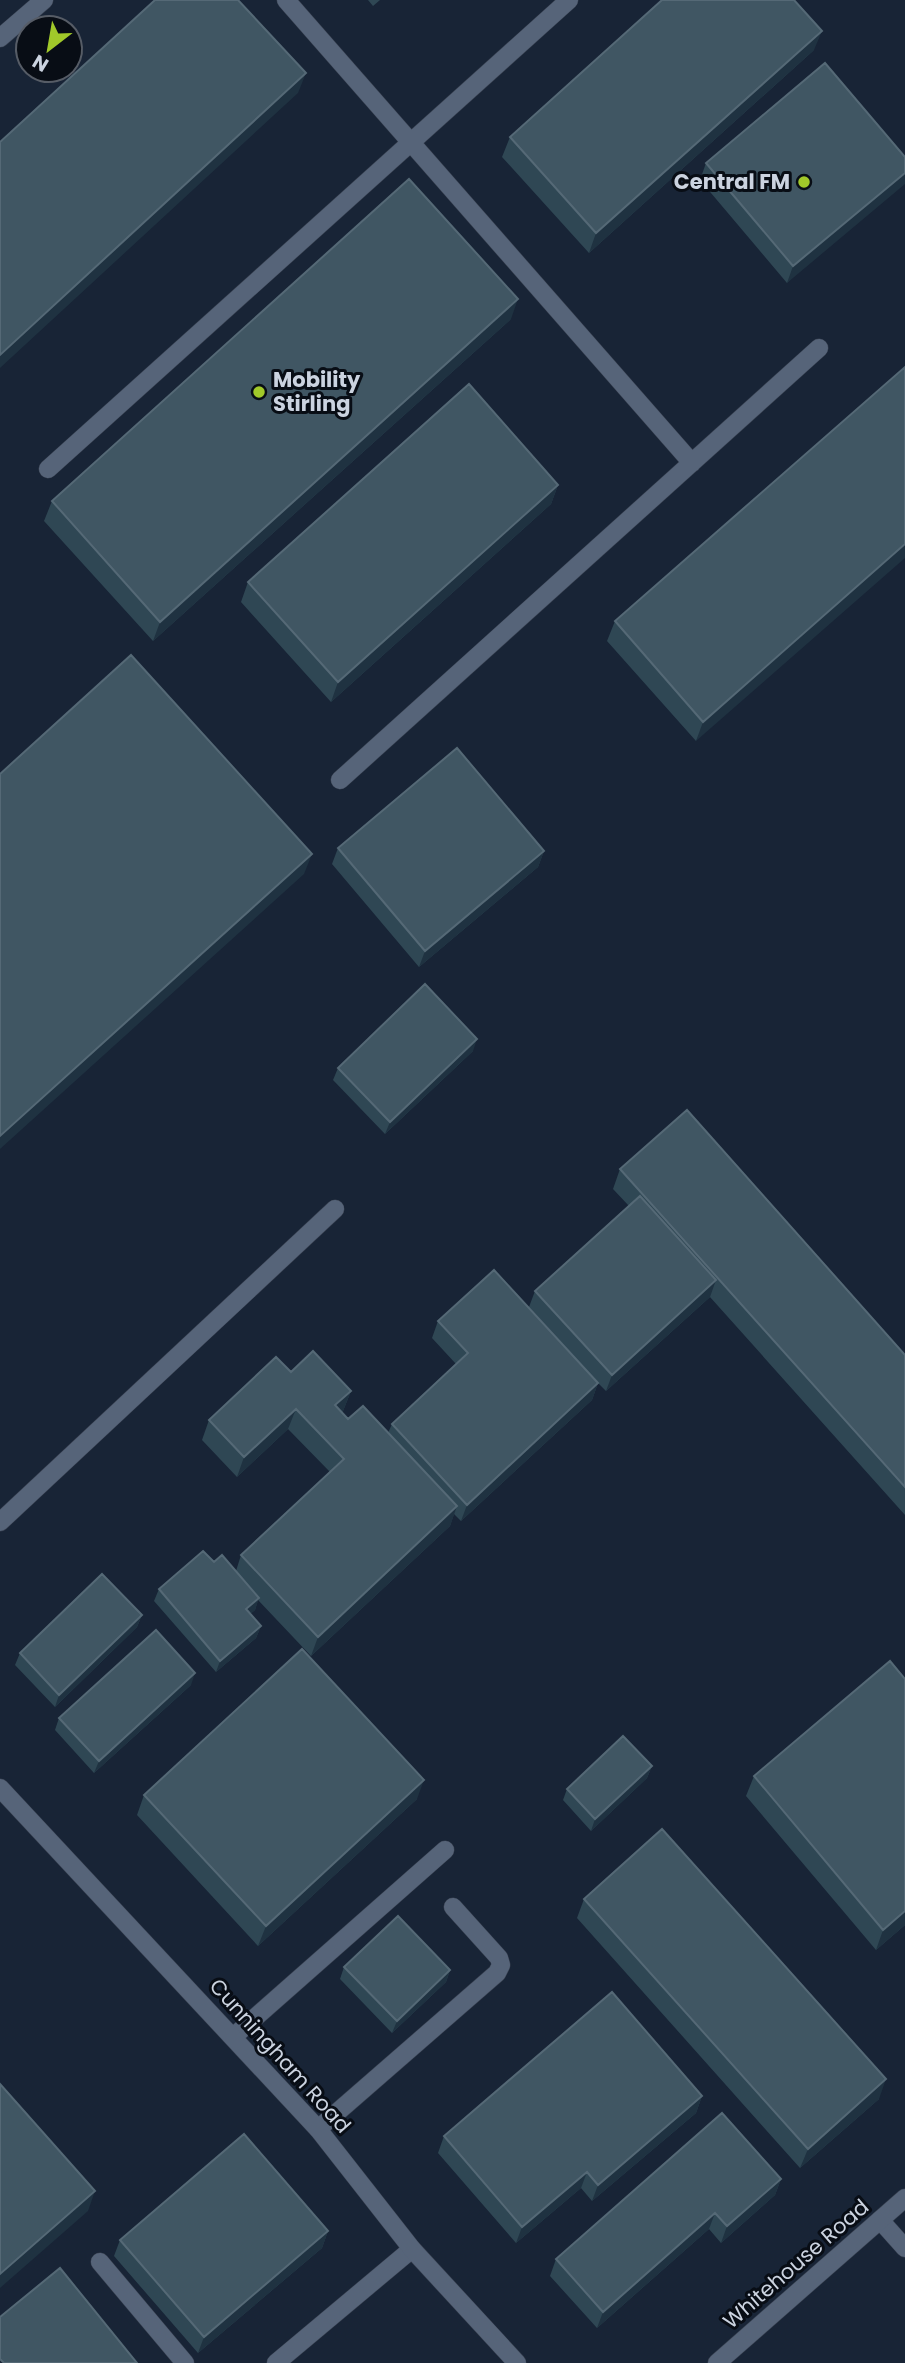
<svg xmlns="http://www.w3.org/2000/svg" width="905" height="2363" font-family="Poppins,sans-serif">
  <rect width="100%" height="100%" fill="#182436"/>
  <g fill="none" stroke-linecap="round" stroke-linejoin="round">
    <g stroke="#384050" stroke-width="19">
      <path id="service" d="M 286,0 L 692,463
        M 48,469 L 569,0
        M 340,780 L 819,348
        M 0,1522 L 335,1209
        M 233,2037 L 445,1850
        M 318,2129 L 497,1973 L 501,1965 L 499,1958 L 453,1907
        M 880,2220 L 905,2248
        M 100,2262 L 185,2363
        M 276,2363 L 412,2249"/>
    </g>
    <g stroke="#384050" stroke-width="19">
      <path id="minor" d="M 0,38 L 44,0
        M 0,1788 L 318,2129 L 412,2249 L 517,2363
        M 717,2363 L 905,2198"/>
    </g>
    <use href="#service" stroke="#566479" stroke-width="18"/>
    <use href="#minor" stroke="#566479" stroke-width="18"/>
  </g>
  <path fill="#2f4754" d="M 368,0 L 380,0 L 373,6 Z
    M 814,50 L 589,253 L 502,157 L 510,137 Z
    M 905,157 L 787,283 L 700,180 L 706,163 Z
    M 511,319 L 153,641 L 44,521 L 52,501 Z
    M 905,367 L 696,741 L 607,641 L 615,621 Z
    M 558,485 L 551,504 L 331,702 L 241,602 L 248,582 Z
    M 338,848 L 544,851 L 538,867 L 419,967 L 332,864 Z
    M 473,1051 L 385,1134 L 333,1080 L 338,1068 Z
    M 620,1169 L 905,1355 L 905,1515 L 710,1297 L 606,1391 L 598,1383 L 592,1400 L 461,1521 L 454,1514 L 450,1526 L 311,1656 L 258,1600 L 255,1610 L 250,1614 L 261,1626 L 256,1638 L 216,1672 L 154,1601 L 159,1589 L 214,1562 L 236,1571 L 241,1555 L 330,1472 L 288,1429 L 237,1477 L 202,1440 L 209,1420 L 291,1372 L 351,1391 L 343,1411 L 342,1413 L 348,1419 L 388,1433 L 392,1424 L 456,1364 L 432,1338 L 438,1321 L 597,1382 L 529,1307 L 535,1291 L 629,1206 L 613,1189 Z
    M 142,1615 L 137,1627 L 55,1707 L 15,1665 L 20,1653 Z
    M 191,1685 L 94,1773 L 55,1730 L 59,1718 Z
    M 652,1766 L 647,1778 L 591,1831 L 563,1800 L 567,1789 Z
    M 754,1776 L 905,1925 L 876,1950 L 746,1796 Z
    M 144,1795 L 417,1799 L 258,1946 L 137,1815 Z
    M 584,1899 L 879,2099 L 800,2168 L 577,1918 Z
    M 344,1967 L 450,1970 L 446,1982 L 392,2033 L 340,1979 Z
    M 702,2096 L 696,2113 L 592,2201 L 581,2188 L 516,2243 L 438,2153 L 444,2136 Z
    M 781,2179 L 775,2195 L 721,2243 L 709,2229 L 597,2328 L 550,2276 L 556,2259 Z
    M 328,2231 L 322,2248 L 198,2353 L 114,2256 L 120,2240 Z"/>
  <path fill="#1f3241" d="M 822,31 L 814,50 L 589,253 L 596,233 Z
    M 306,73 L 298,93 L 0,368 L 0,355 Z
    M 905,173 L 905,184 L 787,283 L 793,266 Z
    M 518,299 L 511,319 L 153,641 L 160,622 Z
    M 558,485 L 551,504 L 331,702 L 338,682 Z
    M 905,544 L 905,558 L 696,741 L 703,722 Z
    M 544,851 L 538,867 L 419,967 L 425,951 Z
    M 312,854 L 304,874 L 0,1149 L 0,1136 Z
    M 477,1039 L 473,1051 L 385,1134 L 390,1122 Z
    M 716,1280 L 710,1297 L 606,1391 L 612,1375 Z
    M 598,1383 L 592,1400 L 461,1521 L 467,1505 Z
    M 351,1391 L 343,1411 L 328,1425 L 335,1405 Z
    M 296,1409 L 288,1429 L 237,1477 L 244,1457 Z
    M 457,1506 L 450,1526 L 311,1656 L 318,1637 Z
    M 259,1598 L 255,1610 L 242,1621 L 246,1609 Z
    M 142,1615 L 137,1627 L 55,1707 L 59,1695 Z
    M 261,1626 L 256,1638 L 216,1672 L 220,1661 Z
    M 195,1673 L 191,1685 L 94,1773 L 99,1761 Z
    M 652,1766 L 647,1778 L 591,1831 L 595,1819 Z
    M 424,1780 L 417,1799 L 258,1946 L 266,1926 Z
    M 905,1911 L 905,1925 L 876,1950 L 883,1930 Z
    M 450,1970 L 446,1982 L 392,2033 L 397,2021 Z
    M 886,2079 L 879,2099 L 800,2168 L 808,2149 Z
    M 702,2096 L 696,2113 L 592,2201 L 598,2185 Z
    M 587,2172 L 581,2188 L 516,2243 L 522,2227 Z
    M 781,2179 L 775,2195 L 721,2243 L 727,2226 Z
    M 95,2191 L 88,2211 L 0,2288 L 0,2274 Z
    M 715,2213 L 709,2229 L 597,2328 L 603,2312 Z
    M 328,2231 L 322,2248 L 198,2353 L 204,2337 Z"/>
  <path fill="#405663" stroke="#556976" stroke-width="2" d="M 155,0 L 238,0 L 306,73 L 0,355 L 0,142 Z
    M 662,0 L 794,0 L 822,31 L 596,233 L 510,137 Z
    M 825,63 L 905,157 L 905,173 L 793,266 L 706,163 Z
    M 409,179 L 518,299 L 160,622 L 52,501 Z
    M 905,367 L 905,544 L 703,722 L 615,621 Z
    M 469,384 L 558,485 L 338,682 L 248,582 Z
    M 131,655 L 312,854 L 0,1136 L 0,774 Z
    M 457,748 L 544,851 L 425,951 L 338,848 Z
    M 425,984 L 477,1039 L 390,1122 L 338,1068 Z
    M 687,1110 L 905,1355 L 905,1487 L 620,1169 Z
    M 640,1196 L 716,1280 L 612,1375 L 535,1291 Z
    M 494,1270 L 598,1383 L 467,1505 L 392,1424 L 468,1353 L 438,1321 Z
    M 313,1351 L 351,1391 L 335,1405 L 348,1419 L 363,1406 L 457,1506 L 318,1637 L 241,1555 L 344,1459 L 296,1409 L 244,1457 L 209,1420 L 276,1357 L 291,1372 Z
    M 203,1551 L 214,1562 L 222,1555 L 259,1598 L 246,1609 L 261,1626 L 220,1661 L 159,1589 Z
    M 102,1574 L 142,1615 L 59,1695 L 20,1653 Z
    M 156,1630 L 195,1673 L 99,1761 L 59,1718 Z
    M 302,1649 L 424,1780 L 266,1926 L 144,1795 Z
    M 890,1661 L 905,1679 L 905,1911 L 883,1930 L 754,1776 Z
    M 623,1736 L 652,1766 L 595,1819 L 567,1789 Z
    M 662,1829 L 886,2079 L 808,2149 L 584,1899 Z
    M 398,1916 L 450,1970 L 397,2021 L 344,1967 Z
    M 612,1992 L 702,2096 L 598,2185 L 587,2172 L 522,2227 L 444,2136 Z
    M 0,2084 L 95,2191 L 0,2274 Z
    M 722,2113 L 781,2179 L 727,2226 L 715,2213 L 603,2312 L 556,2259 Z
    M 244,2134 L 328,2231 L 204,2337 L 120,2240 Z
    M 60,2268 L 137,2363 L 4,2363 L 0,2359 L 0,2317 Z"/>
  <g fill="#a1c92a" stroke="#080d15" stroke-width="2.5">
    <circle cx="804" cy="182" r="7"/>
    <circle cx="259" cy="392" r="7"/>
  </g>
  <g text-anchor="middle" stroke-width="6" stroke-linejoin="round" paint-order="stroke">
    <g font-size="21" font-weight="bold" fill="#cbd3e0" stroke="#080d15" text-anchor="end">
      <text x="790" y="189">Central FM</text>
      <text x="273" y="387" text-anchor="start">Mobility<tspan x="273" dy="24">Stirling</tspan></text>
    </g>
    <g font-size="21" fill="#cbd3e0" stroke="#080d15">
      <text transform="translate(280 2056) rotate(48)" y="7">Cunningham Road</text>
      <text transform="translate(796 2264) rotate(-41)" y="7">Whitehouse Road</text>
    </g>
  </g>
  <g transform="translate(49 49) rotate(211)"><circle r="33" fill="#080d15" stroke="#565c66" stroke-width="2"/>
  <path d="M0-5L12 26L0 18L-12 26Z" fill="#a1c92a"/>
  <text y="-10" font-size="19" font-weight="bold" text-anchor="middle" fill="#cbd3e0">N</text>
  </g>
</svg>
